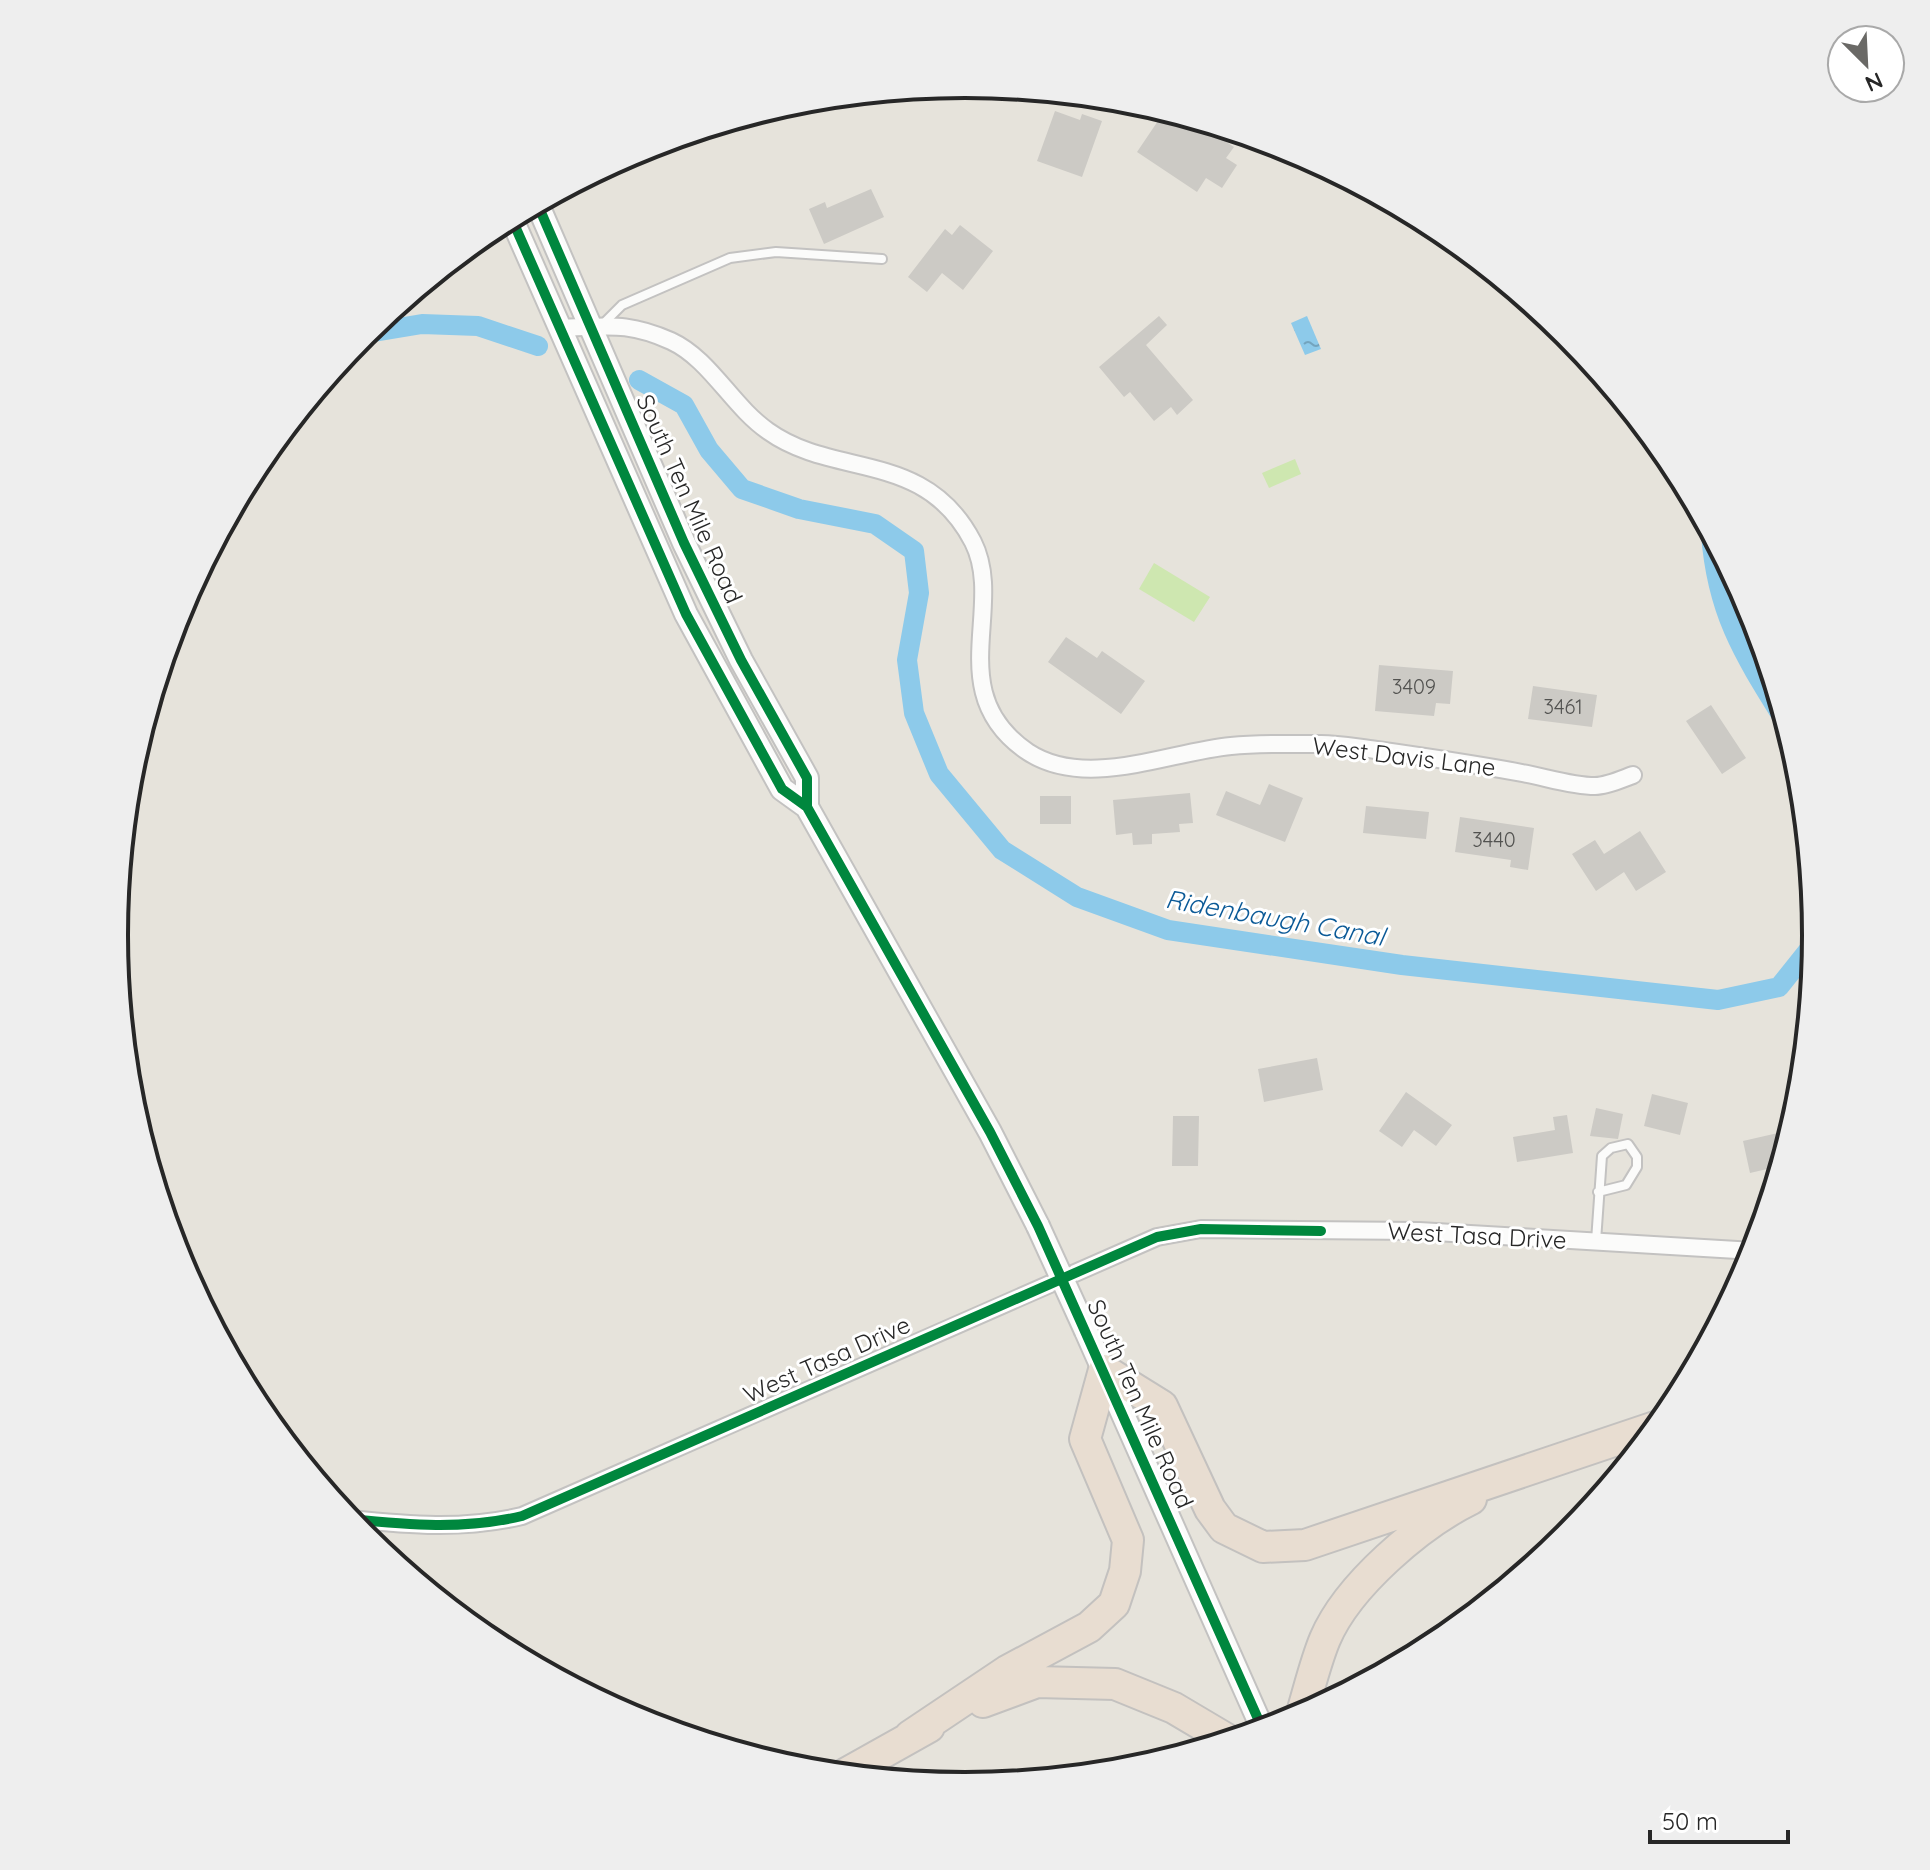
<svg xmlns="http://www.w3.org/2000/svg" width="1930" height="1870" font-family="Quicksand,sans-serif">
  <defs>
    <pattern id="water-ripples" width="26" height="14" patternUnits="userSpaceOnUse" patternTransform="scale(2)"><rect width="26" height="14" fill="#8dcaea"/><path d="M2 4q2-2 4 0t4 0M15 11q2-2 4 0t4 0" fill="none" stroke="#73a4be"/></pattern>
  </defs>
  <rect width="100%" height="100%" fill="#e6e3db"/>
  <path fill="#cee7b0" d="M 1295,459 L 1301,474 L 1269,488 L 1262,473 Z
    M 1154,563 L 1210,597 L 1194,622 L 1139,589 Z"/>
  <path fill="url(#water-ripples)" d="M 1307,316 L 1321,349 L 1305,355 L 1291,323 Z"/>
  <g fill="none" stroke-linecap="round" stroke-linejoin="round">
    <path stroke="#8dcaea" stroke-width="20" d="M 362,334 L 422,324 L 478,326 L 538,346
      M 639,380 L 684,405 L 709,450 L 742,489 L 799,509 L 875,524 L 914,551 L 919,593 L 907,660 L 914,713 L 939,774 L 1002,850 L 1077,897 L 1168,930 L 1402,965 L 1718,1000 L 1779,987 L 1815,942
      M 1711,534 C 1717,614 1744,655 1785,721"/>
  </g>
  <path fill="#cccac5" d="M 1055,111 L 1080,120 L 1082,114 L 1102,121 L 1082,177 L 1037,161 Z
    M 1164,112 L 1187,127 L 1192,119 L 1234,147 L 1226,158 L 1237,165 L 1222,188 L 1206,178 L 1197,192 L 1137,152 Z
    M 871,189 L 884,217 L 824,244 L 809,209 L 825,202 L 827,208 Z
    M 960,225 L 993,251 L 963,290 L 942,273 L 927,292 L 908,277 L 945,229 L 952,235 Z
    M 1159,316 L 1167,325 L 1146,345 L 1193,400 L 1177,415 L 1171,407 L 1154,421 L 1130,392 L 1124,397 L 1099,367 Z
    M 1066,637 L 1097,658 L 1102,651 L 1145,681 L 1121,714 L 1048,662 Z
    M 1379,665 L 1453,671 L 1450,704 L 1436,703 L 1434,716 L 1375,711 Z
    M 1533,686 L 1597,695 L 1592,727 L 1528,719 Z
    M 1711,705 L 1746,758 L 1722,774 L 1686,721 Z
    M 1269,784 L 1303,798 L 1285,842 L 1216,815 L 1226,791 L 1260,805 Z
    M 1190,793 L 1193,823 L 1179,824 L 1180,832 L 1152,834 L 1152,844 L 1133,845 L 1132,833 L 1116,835 L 1113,800 Z
    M 1040,796 L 1071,796 L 1071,824 L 1040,824 Z
    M 1366,806 L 1429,812 L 1426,839 L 1363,833 Z
    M 1460,817 L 1534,828 L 1528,870 L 1510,867 L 1511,860 L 1455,852 Z
    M 1640,831 L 1666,872 L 1636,891 L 1624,872 L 1596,891 L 1572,854 L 1595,840 L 1604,854 Z
    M 1317,1058 L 1323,1090 L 1264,1102 L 1258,1069 Z
    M 1406,1092 L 1452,1125 L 1436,1146 L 1414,1130 L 1402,1147 L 1379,1131 Z
    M 1652,1094 L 1688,1103 L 1680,1135 L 1644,1126 Z
    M 1596,1108 L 1623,1114 L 1618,1139 L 1590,1136 Z
    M 1567,1115 L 1573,1153 L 1517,1162 L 1513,1137 L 1555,1130 L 1553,1117 Z
    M 1173,1116 L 1199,1116 L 1198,1166 L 1172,1166 Z
    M 1791,1130 L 1780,1166 L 1750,1173 L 1743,1141 Z"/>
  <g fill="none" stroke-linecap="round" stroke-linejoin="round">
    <g stroke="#c3c2c1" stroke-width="12">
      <path id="service" d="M 603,324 L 622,305 L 730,258 L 776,252 L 882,259
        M 1596,1241 L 1602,1156 L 1611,1148 L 1628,1144 L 1637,1157 L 1637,1167 L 1626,1185 L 1598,1192"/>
    </g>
    <g stroke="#c3c2c1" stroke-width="20">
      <path id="minor" d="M 560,328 C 607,327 626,321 671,341 C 710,359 732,406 768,431 C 835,479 925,449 973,542 C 1006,607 941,693 1028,752 C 1086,790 1168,752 1231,746 C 1259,743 1289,744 1317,744 C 1337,743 1358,748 1377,750 C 1426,757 1474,764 1522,773 C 1545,777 1572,786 1595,786 C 1607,786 1622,779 1633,775
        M 349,1519 C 409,1525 463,1530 522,1516 L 1157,1237 L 1201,1229 L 1419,1231 L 1754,1251"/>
    </g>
    <g stroke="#c3c2c1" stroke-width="26">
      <path id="secondary" d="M 537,203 L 684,543 L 741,660 L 807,778 L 807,807
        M 511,217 L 686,614 L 782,789 L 807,807 L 990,1132 L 1038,1226
        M 1086,1331 L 1263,1730"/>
    </g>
    <g stroke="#c3c1bf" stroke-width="34">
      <path id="motorway" d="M 983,1702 L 1037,1682 L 1115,1684 L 1174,1708 L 1228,1740
        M 1301,1716 C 1309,1690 1315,1663 1325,1639 C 1348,1585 1420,1524 1471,1499
        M 910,1736 L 1007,1671 L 1089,1627 L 1114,1604 L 1125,1571 L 1128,1540 L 1085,1439 L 1104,1370 L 1162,1406 L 1210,1509 L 1224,1528 L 1263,1547 L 1305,1545 L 1658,1426
        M 845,1774 L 929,1727"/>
    </g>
    <use href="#service" stroke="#fbfbfa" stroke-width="8"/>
    <use href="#minor" stroke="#fbfbfa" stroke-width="16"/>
    <use href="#secondary" stroke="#fbfbfa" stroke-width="22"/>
    <use href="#motorway" stroke="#e8ddd1" stroke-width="30"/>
    <g stroke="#c3c2c1" stroke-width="26" stroke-linecap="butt">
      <path id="secondary-bridge" d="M 1038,1226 L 1086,1331"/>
    </g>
    <use href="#secondary-bridge" stroke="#fbfbfa" stroke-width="22"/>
    <g stroke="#fff" stroke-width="15">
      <path id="cycleway" d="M 537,203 L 684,543 L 741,660 L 807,778 L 807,807
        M 511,217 L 686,614 L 782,789 L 807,807 L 990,1132 L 1038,1226 L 1263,1730
        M 349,1519 C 409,1525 463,1530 522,1516 L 1157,1237 L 1201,1229 L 1321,1231"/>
    </g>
    <use href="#cycleway" stroke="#00873e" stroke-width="10"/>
  </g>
  <g text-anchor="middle" stroke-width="6" stroke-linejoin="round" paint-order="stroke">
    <g font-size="20" fill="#525250">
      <text x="1414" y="694">3409</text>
      <text x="1563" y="714">3461</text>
      <text x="1494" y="847">3440</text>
    </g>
    <g font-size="24" fill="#272727" stroke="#fff">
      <text transform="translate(689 499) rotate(66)" y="8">South Ten Mile Road</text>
      <text transform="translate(1404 757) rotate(7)" y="8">West Davis Lane</text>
      <text transform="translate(1477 1236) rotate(3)" y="8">West Tasa Drive</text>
      <text transform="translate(827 1360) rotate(-24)" y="8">West Tasa Drive</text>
      <text transform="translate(1140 1404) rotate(66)" y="8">South Ten Mile Road</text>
    </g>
    <g font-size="26" font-style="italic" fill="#0b5a97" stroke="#fff">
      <text transform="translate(1275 918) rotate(10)" y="9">Ridenbaugh Canal</text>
    </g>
  </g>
  <path d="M0 0H1930V1870H0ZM128 935a837 837 0 1 1 1674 0a837 837 0 1 1-1674 0Z" fill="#eee" fill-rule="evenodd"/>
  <path fill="none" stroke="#272727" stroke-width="4" d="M128 935a837 837 0 1 1 1674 0a837 837 0 1 1-1674 0Z"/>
  <g transform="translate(1866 64) rotate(156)"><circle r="38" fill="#ffffff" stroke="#a9a9a9" stroke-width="2"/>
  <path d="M0-6L14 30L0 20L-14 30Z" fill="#6a6966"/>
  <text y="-12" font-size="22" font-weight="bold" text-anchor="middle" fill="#272727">N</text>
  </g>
  <path d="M1650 1830v12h138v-12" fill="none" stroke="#272727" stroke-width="4"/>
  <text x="1662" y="1830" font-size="24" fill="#272727" stroke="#ffffff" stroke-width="6" paint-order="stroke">50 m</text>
</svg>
